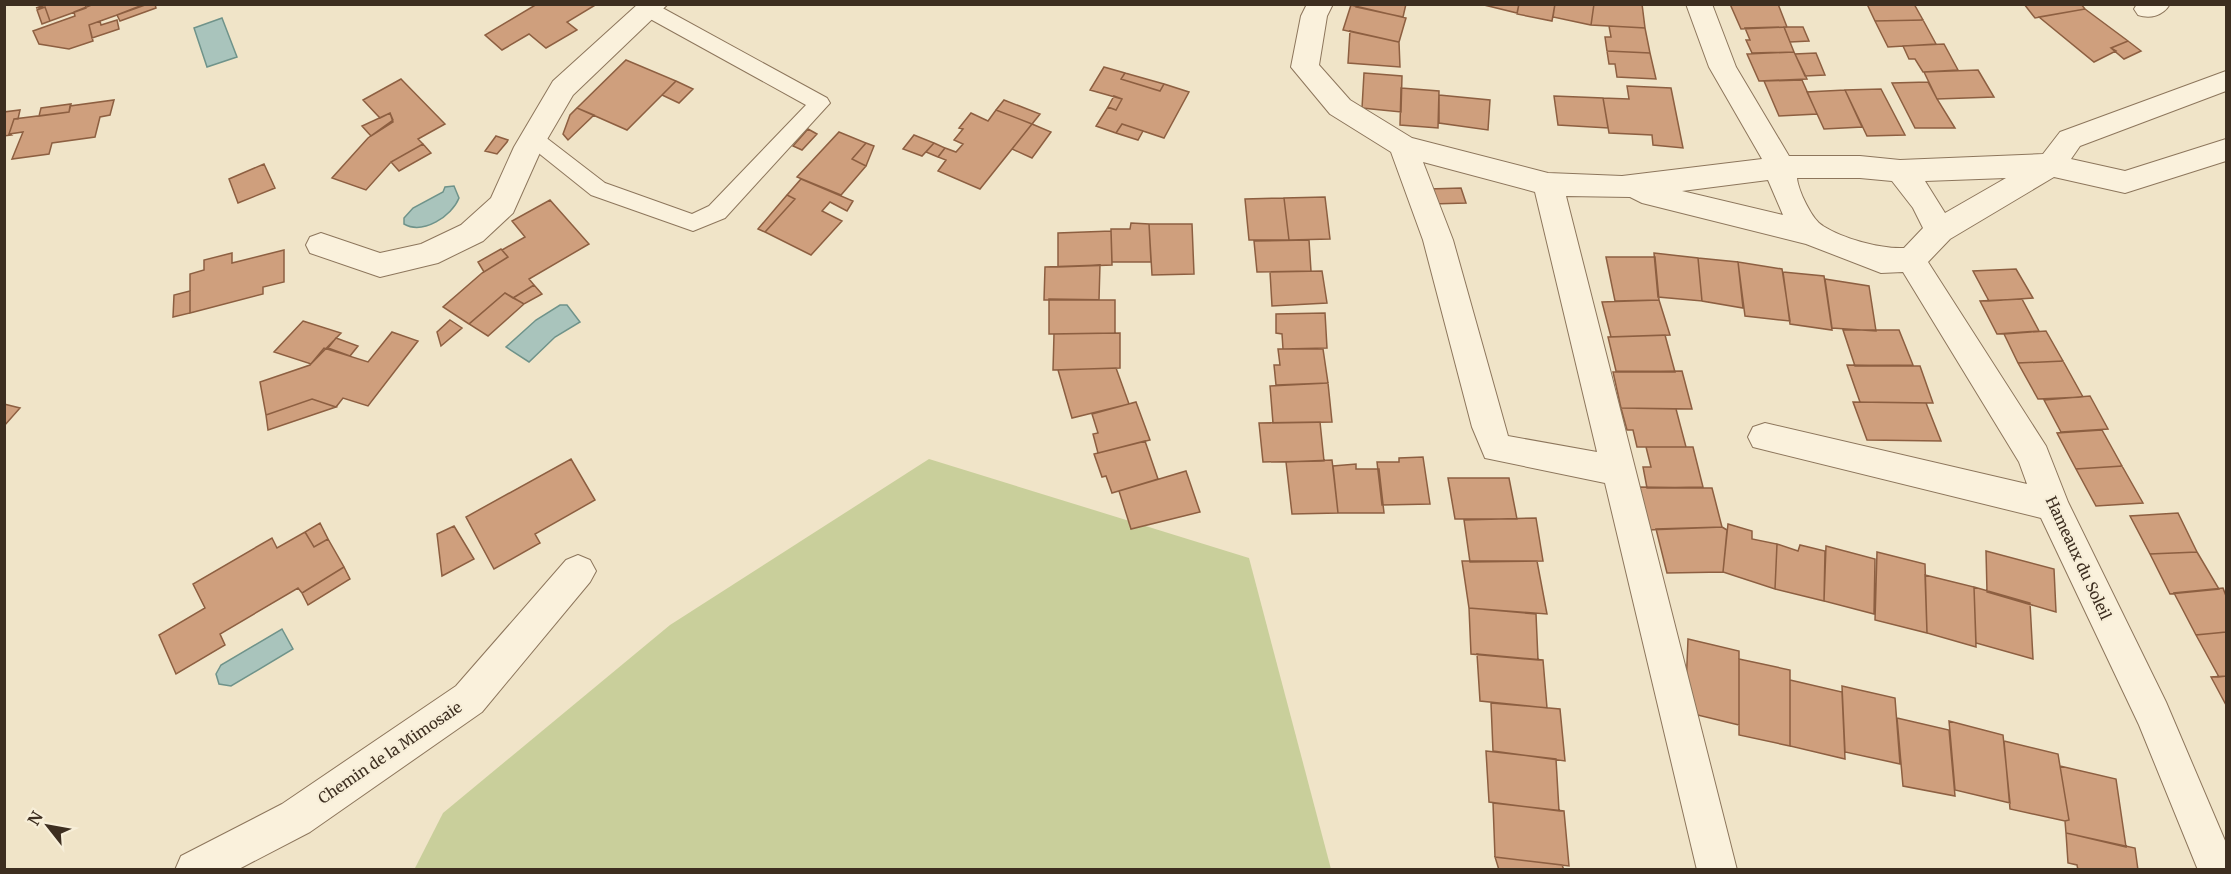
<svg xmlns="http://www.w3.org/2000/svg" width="2231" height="874" font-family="Merriweather,serif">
  <rect width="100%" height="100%" fill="#f0e4c8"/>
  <path fill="#c9cf9b" d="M 929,459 L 1249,558 L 1331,869 L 414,870 L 443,813 L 670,625 Z"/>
  <path fill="#a9c4bc" stroke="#6f938a" stroke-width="1.5" d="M 222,18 L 237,57 L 207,67 L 194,28 Z
    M 454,186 L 459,198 C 452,216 423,235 404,224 L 404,218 L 413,208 L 443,192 L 445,187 Z
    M 560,305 L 567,305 L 580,322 L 555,337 L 529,362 L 506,347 L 536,320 Z
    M 282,629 L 293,649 L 231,686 L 219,684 L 216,674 L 221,665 Z"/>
  <path fill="#cf9f7d" stroke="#8d5f41" stroke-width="1.5" d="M 47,4 L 85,4 L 86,8 L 50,21 L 45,7 L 36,8 Z
    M 94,4 L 145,5 L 89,25 L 93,41 L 69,49 L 39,44 L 33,31 L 75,16 L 74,12 Z
    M 155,4 L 156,8 L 120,21 L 117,15 L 145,4 Z
    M 537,4 L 597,4 L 567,22 L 577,30 L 546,48 L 529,34 L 502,50 L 485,35 Z
    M 1357,4 L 1406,4 L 1403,17 L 1356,7 Z
    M 1480,4 L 1519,4 L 1517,13 Z
    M 1519,4 L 1555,4 L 1552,21 L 1517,14 Z
    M 1555,4 L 1594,4 L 1591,25 L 1553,17 Z
    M 1594,4 L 1642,4 L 1645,28 L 1591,25 Z
    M 1730,4 L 1778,4 L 1787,27 L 1741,29 Z
    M 1867,4 L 1914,4 L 1923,20 L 1875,21 Z
    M 2024,4 L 2081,4 L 2085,9 L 2035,18 Z
    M 1351,5 L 1406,18 L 1399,42 L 1343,30 Z
    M 45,7 L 50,21 L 42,24 L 37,10 Z
    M 2085,9 L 2128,41 L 2111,48 L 2116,51 L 2094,62 L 2039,17 Z
    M 117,20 L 119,29 L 92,38 L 89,25 L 100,21 L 101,25 Z
    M 1923,20 L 1936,44 L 1888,47 L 1875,21 Z
    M 1609,26 L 1645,28 L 1650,53 L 1607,51 L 1605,37 L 1611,37 Z
    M 1784,27 L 1803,27 L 1809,41 L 1790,42 Z
    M 1784,27 L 1794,52 L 1752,53 L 1746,40 L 1750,40 L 1745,28 Z
    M 1350,31 L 1399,42 L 1400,67 L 1348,63 Z
    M 2128,41 L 2141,51 L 2124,59 L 2111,48 Z
    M 1944,44 L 1958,70 L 1923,72 L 1915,59 L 1909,59 L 1903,46 Z
    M 1607,51 L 1650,53 L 1656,79 L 1617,77 L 1615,64 L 1609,64 Z
    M 1794,52 L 1807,79 L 1759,81 L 1747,54 Z
    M 1816,53 L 1825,75 L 1805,76 L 1795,54 Z
    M 626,60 L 676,81 L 627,130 L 577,108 Z
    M 1104,67 L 1125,73 L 1121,79 L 1160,91 L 1164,84 L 1189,92 L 1164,138 L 1122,124 L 1116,133 L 1096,126 L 1108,107 L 1116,110 L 1122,99 L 1090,90 Z
    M 1978,70 L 1994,97 L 1937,99 L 1924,72 Z
    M 1125,73 L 1164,84 L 1160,91 L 1121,79 Z
    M 1364,73 L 1402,76 L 1401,112 L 1362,108 Z
    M 401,79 L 445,124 L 418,139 L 423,144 L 391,162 L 366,190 L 332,178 L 368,138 L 393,120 L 390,113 L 380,118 L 363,100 Z
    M 1802,80 L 1817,114 L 1779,116 L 1764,81 Z
    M 676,81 L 693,89 L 679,103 L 662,95 Z
    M 1928,82 L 1937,99 L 1955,128 L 1915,128 L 1892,83 Z
    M 1627,86 L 1671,88 L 1683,148 L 1653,145 L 1652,135 L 1609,133 L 1603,98 L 1629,99 Z
    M 1401,88 L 1439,91 L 1438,128 L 1400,125 Z
    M 1881,89 L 1905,135 L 1867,136 L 1845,90 Z
    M 1845,90 L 1862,127 L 1824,129 L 1807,92 Z
    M 1439,95 L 1490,100 L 1488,130 L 1439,123 Z
    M 1114,96 L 1122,99 L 1116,110 L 1108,107 Z
    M 1554,96 L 1603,98 L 1608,128 L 1558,125 Z
    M 114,100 L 110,115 L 100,117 L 95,137 L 52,143 L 49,154 L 12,159 L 23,132 L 9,134 L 14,119 L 69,112 L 70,106 Z
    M 1004,100 L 1040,114 L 1032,124 L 996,110 Z
    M 71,104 L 69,112 L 39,116 L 41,108 Z
    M 577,108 L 594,115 L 568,140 L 563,134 L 570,115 Z
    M 20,110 L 18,119 L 14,119 L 9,134 L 11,135 L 4,136 L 4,112 Z
    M 996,110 L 1032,124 L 980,189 L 938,171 L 946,160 L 938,157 L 945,148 L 956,152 L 963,144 L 954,140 L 963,129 L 959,128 L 971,113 L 988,121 Z
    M 390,113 L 393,122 L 371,136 L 362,126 Z
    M 1032,124 L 1051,132 L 1032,158 L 1012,149 Z
    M 1122,124 L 1143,131 L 1138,140 L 1116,133 Z
    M 808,129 L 817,134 L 802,150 L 793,146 Z
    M 839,132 L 866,143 L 852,159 L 866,166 L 841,195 L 797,177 Z
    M 914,135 L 934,143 L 922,156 L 903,149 Z
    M 496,136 L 508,140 L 507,142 L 497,154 L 485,151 Z
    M 866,143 L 874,146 L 866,166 L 852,159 Z
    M 934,143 L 945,148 L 938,157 L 926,152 Z
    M 423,144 L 431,153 L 399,171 L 391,162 Z
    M 264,164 L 275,188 L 238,203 L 229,179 Z
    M 801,179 L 853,201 L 847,211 L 830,202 L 822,211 L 842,221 L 811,255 L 765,232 L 795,199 L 787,195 Z
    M 1461,188 L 1466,203 L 1432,204 L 1429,189 Z
    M 787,195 L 795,199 L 765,232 L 758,229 Z
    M 1325,197 L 1330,239 L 1289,240 L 1284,198 Z
    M 1284,198 L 1289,240 L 1249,240 L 1245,199 Z
    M 550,200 L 589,244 L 529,279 L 534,285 L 513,298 L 505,293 L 469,324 L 443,307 L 482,273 L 508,257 L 502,250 L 525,237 L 512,221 Z
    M 1131,223 L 1149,224 L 1151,262 L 1112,262 L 1111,229 L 1130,229 Z
    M 1149,224 L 1192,224 L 1194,274 L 1152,275 Z
    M 1111,231 L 1112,265 L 1058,267 L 1058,233 Z
    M 1309,240 L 1311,271 L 1257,272 L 1254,241 Z
    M 501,249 L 508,257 L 484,272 L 478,262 Z
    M 284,250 L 284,282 L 263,287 L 263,294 L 190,313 L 190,274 L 204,270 L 204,260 L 232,253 L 232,263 Z
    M 1654,253 L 1698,258 L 1702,301 L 1658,297 Z
    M 1606,257 L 1655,257 L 1659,300 L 1615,301 Z
    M 1698,258 L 1738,262 L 1743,308 L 1702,301 Z
    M 1738,262 L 1782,269 L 1790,321 L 1745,316 Z
    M 1100,265 L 1099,300 L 1044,300 L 1045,267 Z
    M 2016,269 L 2033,298 L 1989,301 L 1973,271 Z
    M 1322,271 L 1327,303 L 1272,306 L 1270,272 Z
    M 1783,272 L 1824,276 L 1832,330 L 1790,324 Z
    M 1825,279 L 1869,286 L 1876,331 L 1832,328 Z
    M 534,285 L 542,294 L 524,304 L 513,298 Z
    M 190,291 L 190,313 L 173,317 L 174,295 Z
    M 505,293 L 524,304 L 488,336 L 469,324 Z
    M 1049,299 L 1115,300 L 1115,333 L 1049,334 Z
    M 2022,299 L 2039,331 L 1997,334 L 1980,301 Z
    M 1659,300 L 1670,335 L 1611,337 L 1602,302 Z
    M 1325,313 L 1327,348 L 1283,349 L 1282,334 L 1276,333 L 1276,314 Z
    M 450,320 L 462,328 L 441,346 L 437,332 Z
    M 303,321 L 341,333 L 311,364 L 274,352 Z
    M 1843,330 L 1899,330 L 1913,365 L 1855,366 Z
    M 2046,331 L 2063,361 L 2018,363 L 2004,334 Z
    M 392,332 L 418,341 L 368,406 L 343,398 L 336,407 L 312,399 L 266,415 L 260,382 L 310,365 L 324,348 L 368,362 Z
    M 1120,333 L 1120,368 L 1053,370 L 1054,334 Z
    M 1665,335 L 1675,372 L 1616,371 L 1608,337 Z
    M 336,338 L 358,346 L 350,356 L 328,348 Z
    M 1278,349 L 1323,349 L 1328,383 L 1276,385 L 1274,365 L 1280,365 Z
    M 2063,361 L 2083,397 L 2038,399 L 2018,363 Z
    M 1847,365 L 1920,366 L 1933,403 L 1860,402 Z
    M 1116,368 L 1129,404 L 1072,418 L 1058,370 Z
    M 1682,371 L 1692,409 L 1621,408 L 1613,372 Z
    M 1328,383 L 1332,422 L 1273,423 L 1270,386 Z
    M 2090,396 L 2108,429 L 2061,432 L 2044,400 Z
    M 312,399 L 336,407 L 268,430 L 266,415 Z
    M 1136,402 L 1150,440 L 1098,453 L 1093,434 L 1098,433 L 1092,414 Z
    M 1853,402 L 1926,403 L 1941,441 L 1867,440 Z
    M 4,404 L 20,408 L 4,426 Z
    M 1621,408 L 1676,409 L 1686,447 L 1637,447 L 1633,430 L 1627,430 Z
    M 1320,422 L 1324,461 L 1263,462 L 1259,423 Z
    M 2102,430 L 2122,466 L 2076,469 L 2057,433 Z
    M 1145,441 L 1158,479 L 1112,493 L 1106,476 L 1102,477 L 1094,454 Z
    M 1646,447 L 1693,447 L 1703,487 L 1647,488 L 1643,467 L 1651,467 Z
    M 1423,457 L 1430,504 L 1382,505 L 1377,462 L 1399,462 L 1399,458 Z
    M 571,459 L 595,500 L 535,534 L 540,543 L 494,569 L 466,517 Z
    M 1332,460 L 1338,513 L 1292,514 L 1286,462 Z
    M 1356,464 L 1356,469 L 1379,469 L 1384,513 L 1338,513 L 1333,466 Z
    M 2122,466 L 2143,503 L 2096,506 L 2076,469 Z
    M 1186,471 L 1200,512 L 1131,529 L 1119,491 Z
    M 1448,478 L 1509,478 L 1517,519 L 1455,519 Z
    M 1638,487 L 1712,488 L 1722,527 L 1648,530 Z
    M 2178,513 L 2197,552 L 2150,554 L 2130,516 Z
    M 1536,518 L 1543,561 L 1470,562 L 1464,520 Z
    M 320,523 L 328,539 L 314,547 L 305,532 Z
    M 1728,524 L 1752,531 L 1752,539 L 1777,544 L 1775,589 L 1723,572 Z
    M 454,526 L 474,559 L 442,576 L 437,534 Z
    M 1722,527 L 1727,530 L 1723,572 L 1667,573 L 1656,529 Z
    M 305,532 L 314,547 L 328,539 L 344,567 L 302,593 L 298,588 L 220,634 L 225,645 L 176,674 L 159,635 L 205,608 L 193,584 L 272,538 L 277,548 Z
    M 1777,544 L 1798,551 L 1800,545 L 1825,551 L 1824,601 L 1775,589 Z
    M 1826,546 L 1875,559 L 1874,614 L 1824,601 Z
    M 1986,551 L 2054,569 L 2056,612 L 1987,592 Z
    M 1877,552 L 1925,564 L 1927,633 L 1875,620 Z
    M 2197,552 L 2219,589 L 2170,594 L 2150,554 Z
    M 1462,561 L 1537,561 L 1547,614 L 1469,608 Z
    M 344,567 L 350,579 L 308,605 L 302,593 Z
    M 1925,575 L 1974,587 L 1976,647 L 1927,633 Z
    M 1974,587 L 2030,603 L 2033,659 L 1976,643 Z
    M 2223,588 L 2226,596 L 2226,632 L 2196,635 L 2174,593 Z
    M 1469,608 L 1536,614 L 1538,660 L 1471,654 Z
    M 2226,632 L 2226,676 L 2219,677 L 2196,635 Z
    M 1688,639 L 1739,651 L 1739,725 L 1685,712 Z
    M 1477,654 L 1543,660 L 1547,708 L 1480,701 Z
    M 1739,659 L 1790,670 L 1790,746 L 1739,735 Z
    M 2226,676 L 2226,705 L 2211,677 Z
    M 1790,680 L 1842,692 L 1845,759 L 1790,746 Z
    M 1842,686 L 1895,698 L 1900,764 L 1845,752 Z
    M 1491,703 L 1560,709 L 1565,761 L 1493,751 Z
    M 1897,718 L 1949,730 L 1955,796 L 1903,786 Z
    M 1949,721 L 2003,735 L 2010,803 L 1955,790 Z
    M 2004,741 L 2058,754 L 2069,820 L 2065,821 L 2010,809 Z
    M 1486,751 L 1556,759 L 1559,811 L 1489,802 Z
    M 2060,766 L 2116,779 L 2126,847 L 2066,833 L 2065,821 L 2069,820 Z
    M 1493,803 L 1564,811 L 1569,866 L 1495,857 Z
    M 2066,833 L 2135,848 L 2138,870 L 2078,870 L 2077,865 L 2068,863 Z
    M 1495,857 L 1562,865 L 1564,870 L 1499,870 Z"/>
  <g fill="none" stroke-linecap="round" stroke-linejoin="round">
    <g stroke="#8d765c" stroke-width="2">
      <path id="service" d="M 643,5 L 657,5 L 827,98 L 830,103 L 725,218 L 693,231 L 591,195 L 526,143 L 523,138 L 526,133 L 533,130 L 540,133 L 605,183 L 692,214 L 709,206 L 806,105 L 643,15 L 640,10 Z"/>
    </g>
    <g stroke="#8d765c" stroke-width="2">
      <path id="minor" d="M 638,4 L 668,4 L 573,95 L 542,148 L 513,213 L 483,241 L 438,263 L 380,277 L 310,253 L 306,245 L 310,237 L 321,233 L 380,253 L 421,244 L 461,225 L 491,198 L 514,147 L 553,81 Z
        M 1307,4 L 1333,4 L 1327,16 L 1319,65 L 1350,100 L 1412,138 L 1548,173 L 1622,176 L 1762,159 L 1709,67 L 1686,4 L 1712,4 L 1736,67 L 1789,156 L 1860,156 L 1900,160 L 2043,154 L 2060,132 L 2226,71 L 2226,91 L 2080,146 L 2071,159 L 2125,171 L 2226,139 L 2226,161 L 2125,193 L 2054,177 L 1950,239 L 1928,262 L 2046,446 L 2068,502 L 2166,702 L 2226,843 L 2226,870 L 2198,870 L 2139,725 L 2041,518 L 1753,447 L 1748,437 L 1753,427 L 1765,423 L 2027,484 L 2019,462 L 1903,272 L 1881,273 L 1806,244 L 1642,203 L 1630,197 L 1566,196 L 1737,870 L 1697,870 L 1605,483 L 1485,458 L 1472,427 L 1423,240 L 1391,152 L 1330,114 L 1291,67 L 1301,16 ZM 1423,162 L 1535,192 L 1597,452 L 1508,436 L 1453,240 ZM 1797,178 L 1860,178 L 1892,181 L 1913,208 L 1923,228 L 1904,248 C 1880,249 1844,239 1823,226 C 1812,220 1798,190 1797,178 ZM 2006,178 L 1945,213 L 1925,181 ZM 1768,180 L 1783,215 L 1682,191 Z
        M 2137,4 L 2170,4 C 2163,16 2150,19 2138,15 L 2134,9 Z
        M 578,555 L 590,560 L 596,571 L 590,582 L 482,712 L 310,832 L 237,870 L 175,870 L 181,856 L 282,804 L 456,686 L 566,560 Z"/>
    </g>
    <use href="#service" fill="#faf1dc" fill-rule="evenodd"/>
    <use href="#minor" fill="#faf1dc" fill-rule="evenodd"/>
  </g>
  <g text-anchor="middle" stroke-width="4.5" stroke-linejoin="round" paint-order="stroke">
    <g font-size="15" fill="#3d2e20" stroke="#f7eed8">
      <text transform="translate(2078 558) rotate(65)" y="5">Hameaux du Soleil</text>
      <text transform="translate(390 753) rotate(-34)" y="5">Chemin de la Mimosaie</text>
    </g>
  </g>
  <rect width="2231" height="874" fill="none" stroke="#3d2e20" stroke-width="12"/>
  <g transform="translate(48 826) rotate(301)" stroke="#f7eed8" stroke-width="4.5" paint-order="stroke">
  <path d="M0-4.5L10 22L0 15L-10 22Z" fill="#3d2e20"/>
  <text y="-9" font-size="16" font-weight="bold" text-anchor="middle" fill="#3d2e20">N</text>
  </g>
</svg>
